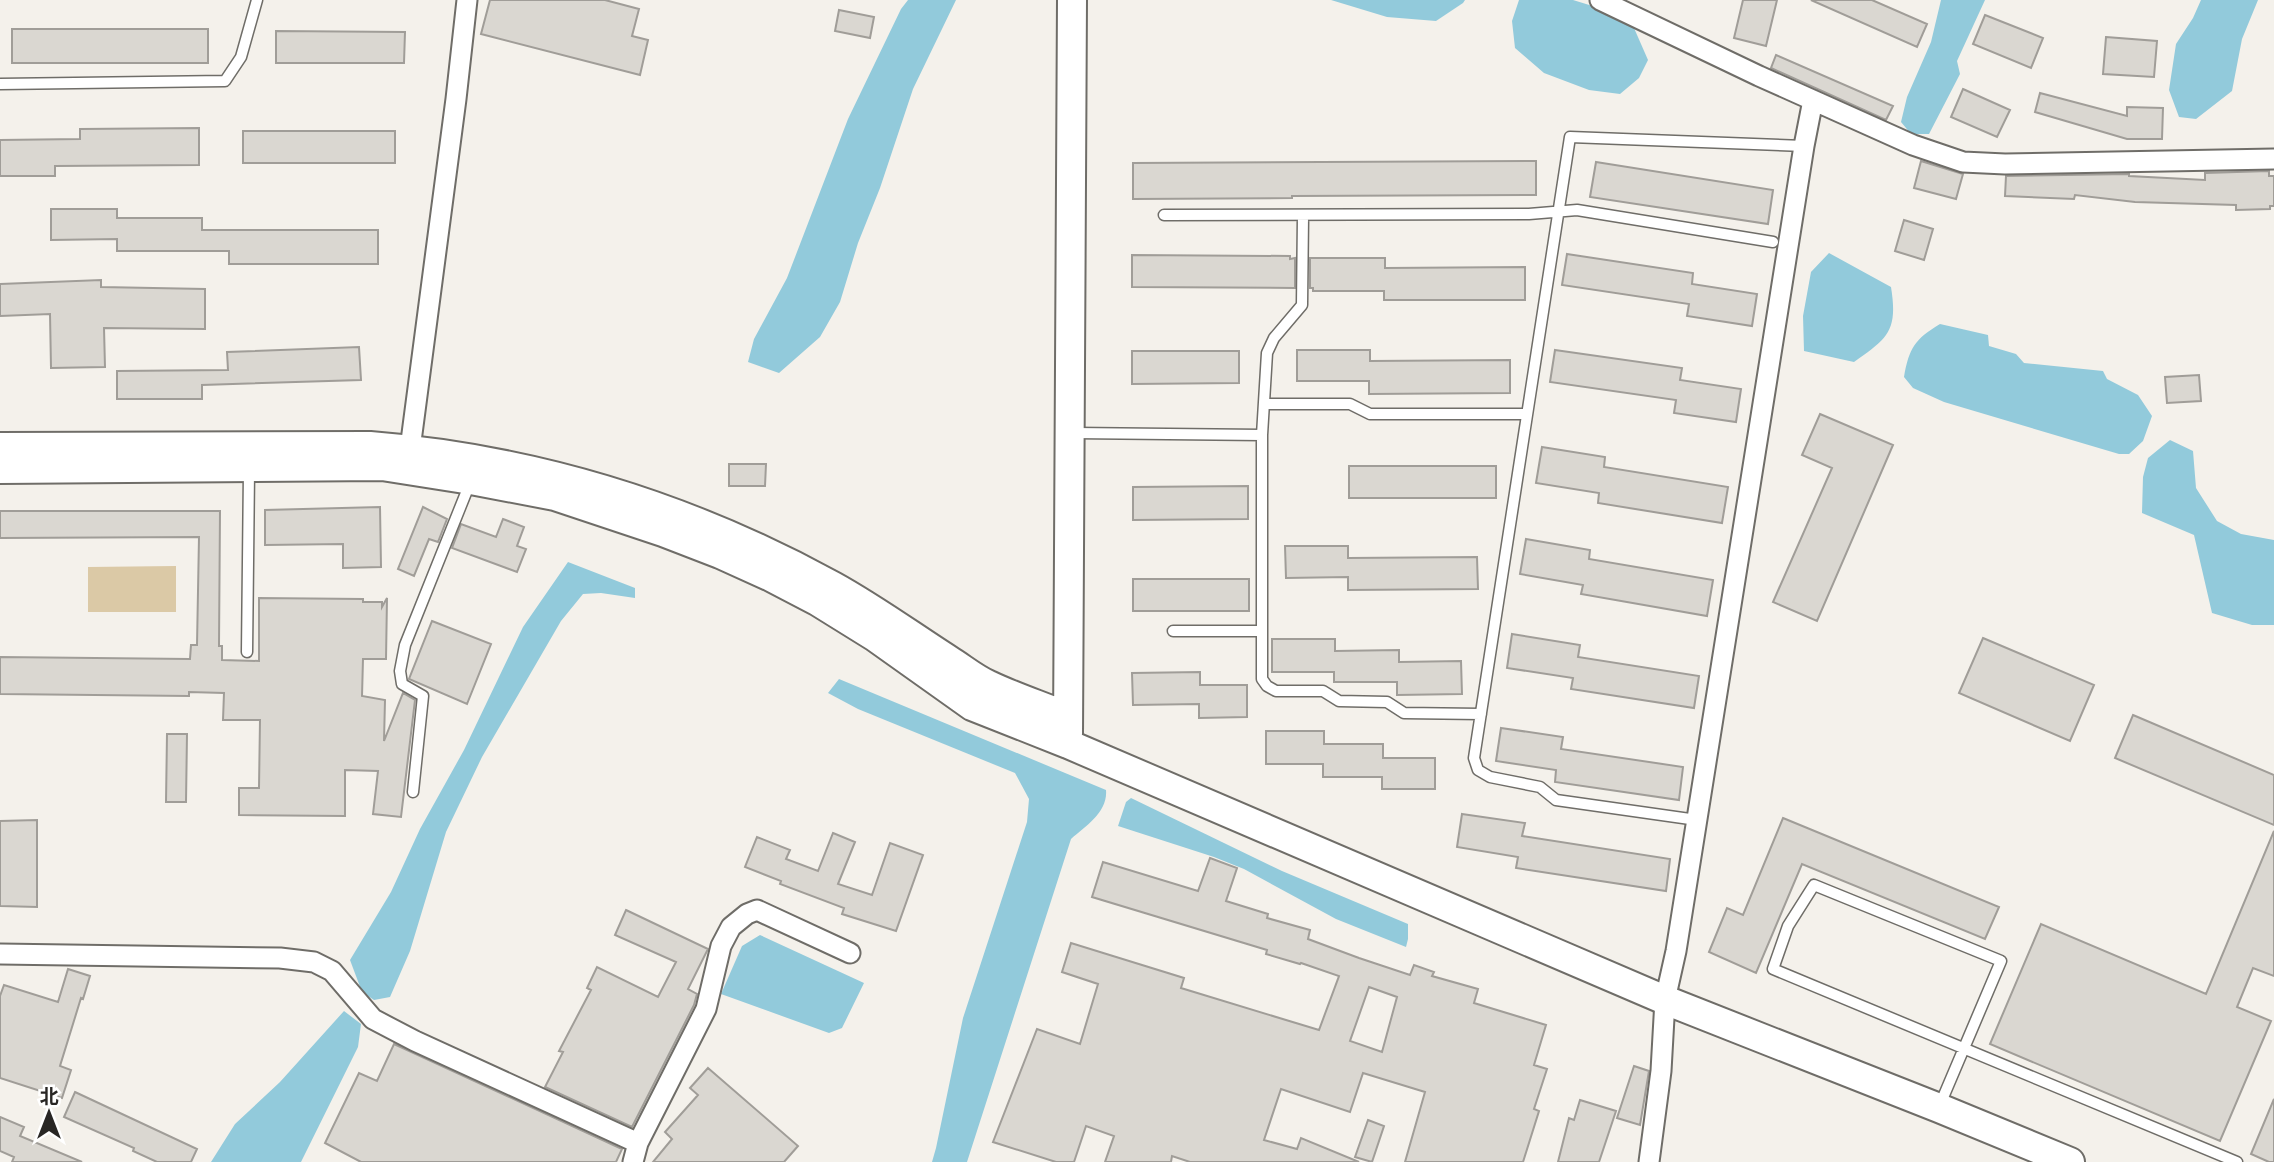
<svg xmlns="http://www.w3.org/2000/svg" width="2274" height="1162" font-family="'DM Sans','Noto Sans SC',sans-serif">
  <rect width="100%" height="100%" fill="#f4f1eb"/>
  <path fill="#dbc9a6" d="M 176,566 L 176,612 L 88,612 L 88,567 Z"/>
  <path fill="#92cadb" d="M 908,0 L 956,0 L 913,89 L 880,188 L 858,243 L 840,302 L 820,337 L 779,373 L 748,362 L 754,339 L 787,278 L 848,119 L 901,9 Z
    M 1331,0 L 1465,0 L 1463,3 L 1436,21 L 1387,17 Z
    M 1519,0 L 1573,0 L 1599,8 L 1634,28 L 1648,60 L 1639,78 L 1620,94 L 1589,90 L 1544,73 L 1515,48 L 1512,21 Z
    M 1941,0 L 1985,0 L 1957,61 L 1960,74 L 1929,134 L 1911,134 L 1901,122 L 1907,97 L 1931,42 Z
    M 2201,0 L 2258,0 L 2242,39 L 2232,91 L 2196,119 L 2179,117 L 2169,90 L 2176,44 L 2193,18 Z
    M 1829,253 L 1891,287 C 1898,331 1888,338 1854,362 L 1804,351 L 1803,316 L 1811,272 Z
    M 1940,324 L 1988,335 L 1989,346 L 2016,354 L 2024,363 L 2103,371 L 2107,379 L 2138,395 L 2152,416 L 2143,441 L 2129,454 L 2119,454 L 1944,402 L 1913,388 L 1904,377 C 1909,348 1915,339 1940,324 Z
    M 2170,440 L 2193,451 L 2196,488 L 2217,521 L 2241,534 L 2274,540 L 2274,625 L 2252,625 L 2212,613 L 2194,535 L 2142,513 L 2143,477 L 2148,458 Z
    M 568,562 L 635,588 L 635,598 L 601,593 L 583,594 L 561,621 L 482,757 L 446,832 L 410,951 L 390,997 L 374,1000 L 362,992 L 350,960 L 391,892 L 420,829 L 464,750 L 523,627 Z
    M 839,679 L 1106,790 C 1108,812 1086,826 1071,839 L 967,1162 L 932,1162 L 936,1148 L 963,1018 L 1027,822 L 1029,799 L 1015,773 L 858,709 L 828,693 Z
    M 1131,798 L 1282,871 L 1408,924 L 1408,939 L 1406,947 L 1336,919 L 1244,869 L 1214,857 L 1118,826 L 1126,802 Z
    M 760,935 L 864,983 L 842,1028 L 829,1033 L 721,994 L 742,946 Z
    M 344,1011 L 361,1024 L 358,1047 L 301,1162 L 211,1162 L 235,1124 L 280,1082 Z"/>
  <path fill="#dad7d1" stroke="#a09d98" stroke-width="2" fill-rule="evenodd" d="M 490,0 L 605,0 L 639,9 L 632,36 L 648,40 L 640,75 L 481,34 Z
    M 1743,0 L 1777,0 L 1766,46 L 1734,38 Z
    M 1811,0 L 1872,0 L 1927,24 L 1917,47 Z
    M 839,10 L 874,17 L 870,38 L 835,31 Z
    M 1985,15 L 2043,38 L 2031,68 L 1973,44 Z
    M 12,29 L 208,29 L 208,63 L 12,63 Z
    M 276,31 L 405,32 L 404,63 L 276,63 Z
    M 2106,37 L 2157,41 L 2154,77 L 2103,74 Z
    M 1776,55 L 1893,106 L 1886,120 L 1771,68 Z
    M 1963,89 L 2010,110 L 1997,137 L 1951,117 Z
    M 2040,93 L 2127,116 L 2127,107 L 2163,108 L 2162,139 L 2127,139 L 2035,112 Z
    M 199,128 L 199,165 L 55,166 L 55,176 L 0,176 L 0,140 L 80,139 L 80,129 Z
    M 243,131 L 395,131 L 395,163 L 243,163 Z
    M 1536,161 L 1536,195 L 1292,196 L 1292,198 L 1133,199 L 1133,163 Z
    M 1921,161 L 1963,174 L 1956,199 L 1914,188 Z
    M 1596,162 L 1773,190 L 1768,224 L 1590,197 Z
    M 2269,171 L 2269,176 L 2274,176 L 2274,206 L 2270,206 L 2270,209 L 2236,210 L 2236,205 L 2135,202 L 2075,195 L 2074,199 L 2005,196 L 2006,176 L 2129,174 L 2129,176 L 2205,180 L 2205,173 Z
    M 51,209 L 117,209 L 117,218 L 202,218 L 202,230 L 378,230 L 378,264 L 229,264 L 229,251 L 117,251 L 117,239 L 51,240 Z
    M 1904,220 L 1933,229 L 1924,260 L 1895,251 Z
    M 1567,254 L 1693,273 L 1692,284 L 1757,294 L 1752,326 L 1687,316 L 1689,304 L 1562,285 Z
    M 1132,255 L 1290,256 L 1290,259 L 1295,258 L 1295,288 L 1132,287 Z
    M 1310,258 L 1385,258 L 1385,268 L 1525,267 L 1525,300 L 1384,300 L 1384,291 L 1313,291 L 1313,288 L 1310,288 Z
    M 101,280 L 101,287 L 205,289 L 205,329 L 104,328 L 105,367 L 51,368 L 50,314 L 0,316 L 0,284 Z
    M 359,347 L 361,380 L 202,385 L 202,399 L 117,399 L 117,371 L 228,370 L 227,352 Z
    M 1297,350 L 1370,350 L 1370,361 L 1510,360 L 1510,393 L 1369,394 L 1369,381 L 1297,381 Z
    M 1555,350 L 1682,368 L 1680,380 L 1741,389 L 1736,422 L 1674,413 L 1676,400 L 1550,382 Z
    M 1132,351 L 1239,351 L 1239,383 L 1132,384 Z
    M 2199,375 L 2201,401 L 2167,403 L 2165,377 Z
    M 1820,414 L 1893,445 L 1817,621 L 1773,602 L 1832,468 L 1802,455 Z
    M 1542,447 L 1605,457 L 1604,467 L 1728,487 L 1722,523 L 1598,503 L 1599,493 L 1536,483 Z
    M 729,464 L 766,464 L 765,486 L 729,486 Z
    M 1349,466 L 1496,466 L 1496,498 L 1349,498 Z
    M 1248,486 L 1248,519 L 1133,520 L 1133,487 Z
    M 380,507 L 381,567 L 343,568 L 343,544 L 265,545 L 265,510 Z
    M 423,507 L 447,519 L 438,542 L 429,539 L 414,576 L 398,569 Z
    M 0,511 L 220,511 L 219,646 L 222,646 L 222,660 L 259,661 L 259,598 L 363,599 L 363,602 L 382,602 L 382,607 L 387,598 L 386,659 L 363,659 L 362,696 L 385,700 L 384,741 L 403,693 L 415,700 L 401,817 L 373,814 L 378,771 L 345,770 L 345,816 L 239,815 L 239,788 L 259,788 L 260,720 L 223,720 L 224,693 L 189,692 L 189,696 L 0,694 L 0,657 L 190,659 L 191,645 L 197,645 L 199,537 L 0,538 Z
    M 503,519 L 524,527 L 517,546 L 526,549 L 517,572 L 452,548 L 461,524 L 496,537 Z
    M 1526,539 L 1590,550 L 1589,559 L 1713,580 L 1707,616 L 1581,594 L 1583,585 L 1520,574 Z
    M 1285,546 L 1348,546 L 1348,558 L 1477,557 L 1478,589 L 1348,590 L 1348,577 L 1286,578 Z
    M 1133,579 L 1249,579 L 1249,611 L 1133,611 Z
    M 432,621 L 491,644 L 467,704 L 409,679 Z
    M 1512,634 L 1580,645 L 1578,657 L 1699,676 L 1694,708 L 1571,689 L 1573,678 L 1507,668 Z
    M 1983,638 L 2094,685 L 2070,741 L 1959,693 Z
    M 1272,639 L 1335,639 L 1335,651 L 1399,650 L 1399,662 L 1461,661 L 1462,694 L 1397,695 L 1397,682 L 1334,682 L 1334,672 L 1272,672 Z
    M 1200,672 L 1200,685 L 1247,685 L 1247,717 L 1199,718 L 1199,704 L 1133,705 L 1132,673 Z
    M 2133,715 L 2274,775 L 2274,825 L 2115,758 Z
    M 1501,728 L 1563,737 L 1561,749 L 1683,767 L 1679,800 L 1555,782 L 1556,770 L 1496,761 Z
    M 1266,731 L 1324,731 L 1324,744 L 1383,744 L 1383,758 L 1435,758 L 1435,789 L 1382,789 L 1382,777 L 1323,777 L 1323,764 L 1266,764 Z
    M 167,734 L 187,734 L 186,802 L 166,802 Z
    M 1462,814 L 1525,823 L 1522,836 L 1670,859 L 1666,891 L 1516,868 L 1518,857 L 1457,847 Z
    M 1783,818 L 1999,907 L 1985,939 L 1802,864 L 1756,973 L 1709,952 L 1727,908 L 1743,915 Z
    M 37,820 L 37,907 L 0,906 L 0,821 Z
    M 2274,831 L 2274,976 L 2253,968 L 2237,1007 L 2271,1021 L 2220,1141 L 1990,1044 L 2041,924 L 2206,994 Z
    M 833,833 L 855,842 L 838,884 L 872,895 L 890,843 L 923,855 L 896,931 L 842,914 L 844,908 L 780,884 L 781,881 L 745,867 L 757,837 L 790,850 L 786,859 L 818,871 Z
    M 1210,858 L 1237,868 L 1226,901 L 1268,914 L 1267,918 L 1310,930 L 1308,939 L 1359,958 L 1410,975 L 1414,965 L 1434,972 L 1432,976 L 1478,989 L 1474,1003 L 1546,1025 L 1534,1065 L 1547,1069 L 1534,1109 L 1539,1111 L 1523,1162 L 1405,1162 L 1425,1092 L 1363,1073 L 1350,1112 L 1281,1089 L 1264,1140 L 1297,1149 L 1301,1138 L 1359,1162 L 1190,1162 L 1172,1156 L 1171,1162 L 1105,1162 L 1114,1136 L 1086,1126 L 1074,1162 L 1056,1162 L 993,1142 L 1037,1029 L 1080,1044 L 1098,984 L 1062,972 L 1071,943 L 1184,978 L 1181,988 L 1319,1030 L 1339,976 L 1301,963 L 1300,964 L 1266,954 L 1267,950 L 1092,897 L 1103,862 L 1198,891 ZM 1369,987 L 1397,997 L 1382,1052 L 1350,1041 Z
    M 626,910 L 708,949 L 688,989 L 697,994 L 694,1005 L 632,1127 L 545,1087 L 563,1052 L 559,1051 L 591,990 L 587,988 L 597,967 L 658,997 L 676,962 L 615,935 Z
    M 68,969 L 90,976 L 83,999 L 81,998 L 60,1066 L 71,1070 L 62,1098 L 0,1078 L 0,996 L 4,985 L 58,1002 Z
    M 394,1044 L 622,1149 L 616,1162 L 361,1162 L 325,1143 L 359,1073 L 377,1081 Z
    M 1634,1066 L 1649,1071 L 1640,1125 L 1617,1118 Z
    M 708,1068 L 798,1146 L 784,1162 L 653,1162 L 672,1139 L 665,1132 L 698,1095 L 690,1088 Z
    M 75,1092 L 197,1149 L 191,1162 L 157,1162 L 133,1151 L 134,1148 L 64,1117 Z
    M 2274,1099 L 2274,1162 L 2269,1162 L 2251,1154 Z
    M 1580,1100 L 1616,1111 L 1599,1162 L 1558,1162 L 1569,1118 L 1574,1120 Z
    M 0,1117 L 24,1127 L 20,1136 L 82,1162 L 12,1162 L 14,1157 L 0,1151 Z
    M 1368,1120 L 1384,1126 L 1372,1162 L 1355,1157 Z"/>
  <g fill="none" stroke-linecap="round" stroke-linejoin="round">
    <g stroke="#6f6d68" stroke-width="13">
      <path id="lane" d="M 0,84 L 225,81 L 241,57 L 257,0
        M 1164,215 L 1529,214 L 1577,210 L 1773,242
        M 1264,404 L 1350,404 L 1370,414 L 1527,414
        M 1074,433 L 1262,435 L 1267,353 L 1274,338 L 1302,305 L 1303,216
        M 1262,435 L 1262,679 L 1267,686 L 1276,691 L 1323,691 L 1339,701 L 1387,702 L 1404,713 L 1481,714
        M 1173,631 L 1262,631
        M 247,652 L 249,471
        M 413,792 L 423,696 L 402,684 L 400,671 L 405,645 L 470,483
        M 1697,820 L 1556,800 L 1540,787 L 1490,777 L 1478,770 L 1474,758 L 1570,137 L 1804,146
        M 1939,1107 L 2001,961 L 1814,885 L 1788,926 L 1773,969 L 2237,1162"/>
    </g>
    <g stroke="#6f6d68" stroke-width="23">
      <path id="street" d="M 1600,0 L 1759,76 L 1913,145 L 1963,162 L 2005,164 L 2274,159
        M 410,449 L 456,99 L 467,0
        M 0,954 L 280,958 L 314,962 L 332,971 L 373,1019 L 415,1041 L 638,1143
        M 633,1162 L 638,1143 L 706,1009 L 721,946 L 731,927 L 747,914 L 757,910 L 850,953
        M 1649,1162 L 1661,1071 L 1665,1000 L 1676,951 L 1804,146 L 1813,100"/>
    </g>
    <g stroke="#6f6d68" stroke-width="32">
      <path id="secondary" d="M 0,447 L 370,446 C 533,459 689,507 833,586 C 873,608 910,635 949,660 C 962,668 975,679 989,685 C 1014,697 1042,706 1068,717
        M 0,469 L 382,466 L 471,480 L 555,496 L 663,532 L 720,554 L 771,577 L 817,601 L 875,637 L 972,706 L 1068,744 L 1665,1000 L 1939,1108 L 2070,1162
        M 1068,734 L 1072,0"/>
    </g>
    <use href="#lane" stroke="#fff" stroke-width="10"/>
    <use href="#street" stroke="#fff" stroke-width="19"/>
    <use href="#secondary" stroke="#fff" stroke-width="28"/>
  </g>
  <g transform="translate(49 1113)" stroke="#ffffff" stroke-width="5" paint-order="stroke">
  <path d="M0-5L12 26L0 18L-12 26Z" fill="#282624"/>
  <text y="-10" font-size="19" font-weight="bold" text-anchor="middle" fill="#282624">北</text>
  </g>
</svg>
